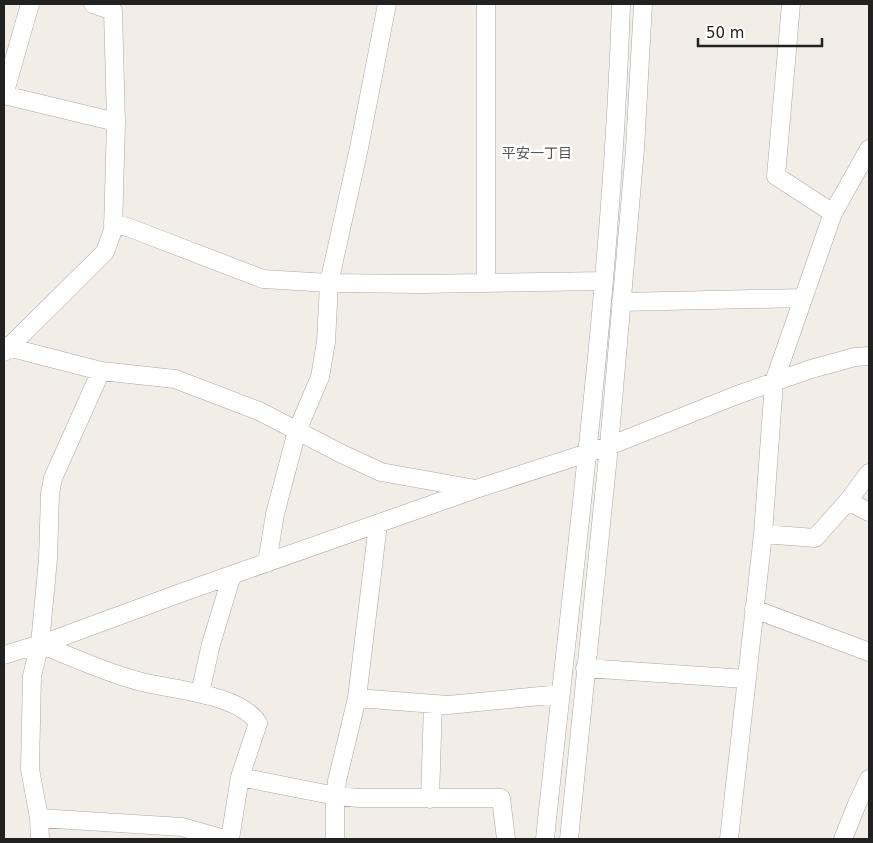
<svg xmlns="http://www.w3.org/2000/svg" width="873" height="843" font-family="'DejaVu Sans','Noto Sans JP',sans-serif">
  <rect width="100%" height="100%" fill="#f2eee7"/>
  <g fill="none" stroke-linecap="round" stroke-linejoin="round">
    <g stroke="#a8a8a8" stroke-width="19">
      <path id="minor" d="M 791,4 L 776,176 L 833,213
        M 4,95 L 116,122
        M 4,95 L 30,4
        M 113,223 L 130,228 L 263,279 L 329,283 L 422,284 L 603,281
        M 486,283 L 486,4
        M 621,302 L 802,298
        M 4,346 L 101,371 L 175,379 L 259,411 L 342,454 L 381,472 L 476,489
        M 4,352 L 105,252 L 113,230 L 116,122 L 113,11 L 93,4
        M 848,501 L 869,512
        M 763,534 L 815,538 L 848,501 L 869,473
        M 267,563 L 275,514 L 297,431 L 320,377 L 326,342 L 329,283 L 359,148 L 387,4
        M 754,609 L 869,652
        M 40,644 C 72,657 104,672 138,681 C 170,690 239,693 258,723 L 240,777 L 230,839
        M 4,655 L 53,640 L 186,591 L 476,489 L 609,446 L 737,395 L 811,369 L 855,357 L 869,356
        M 585,668 L 746,679
        M 200,693 L 211,644 L 232,575
        M 357,698 L 448,705 L 561,694
        M 240,777 L 336,796 L 359,798 L 501,798 L 506,839
        M 430,799 L 433,704
        M 39,818 L 182,827 L 224,839
        M 40,839 L 39,818 L 30,769 L 32,676 L 40,644 L 48,559 L 50,494 L 53,478 L 101,371
        M 335,839 L 335,804 L 337,781 L 357,698 L 378,524
        M 545,839 C 574,561 612,283 621,4
        M 569,839 L 609,446 L 635,149 L 643,4
        M 729,839 L 763,534 L 774,382 L 833,213 L 869,149
        M 843,839 L 857,804 L 869,779"/>
    </g>
    <use href="#minor" stroke="#fff" stroke-width="18"/>
  </g>
  <g text-anchor="middle" stroke-width="5" stroke-linejoin="round" paint-order="stroke">
    <g font-size="14" fill="#545454" stroke="#fff">
      <text x="537" y="158">平安一丁目</text>
    </g>
  </g>
  <rect width="873" height="843" fill="none" stroke="#212121" stroke-width="10"/>
  <path d="M698 38v8h124v-8" fill="none" stroke="#212121" stroke-width="2.5"/>
  <text x="706" y="38" font-size="15" fill="#212121" stroke="#ffffff" stroke-width="4" paint-order="stroke">50 m</text>
</svg>
